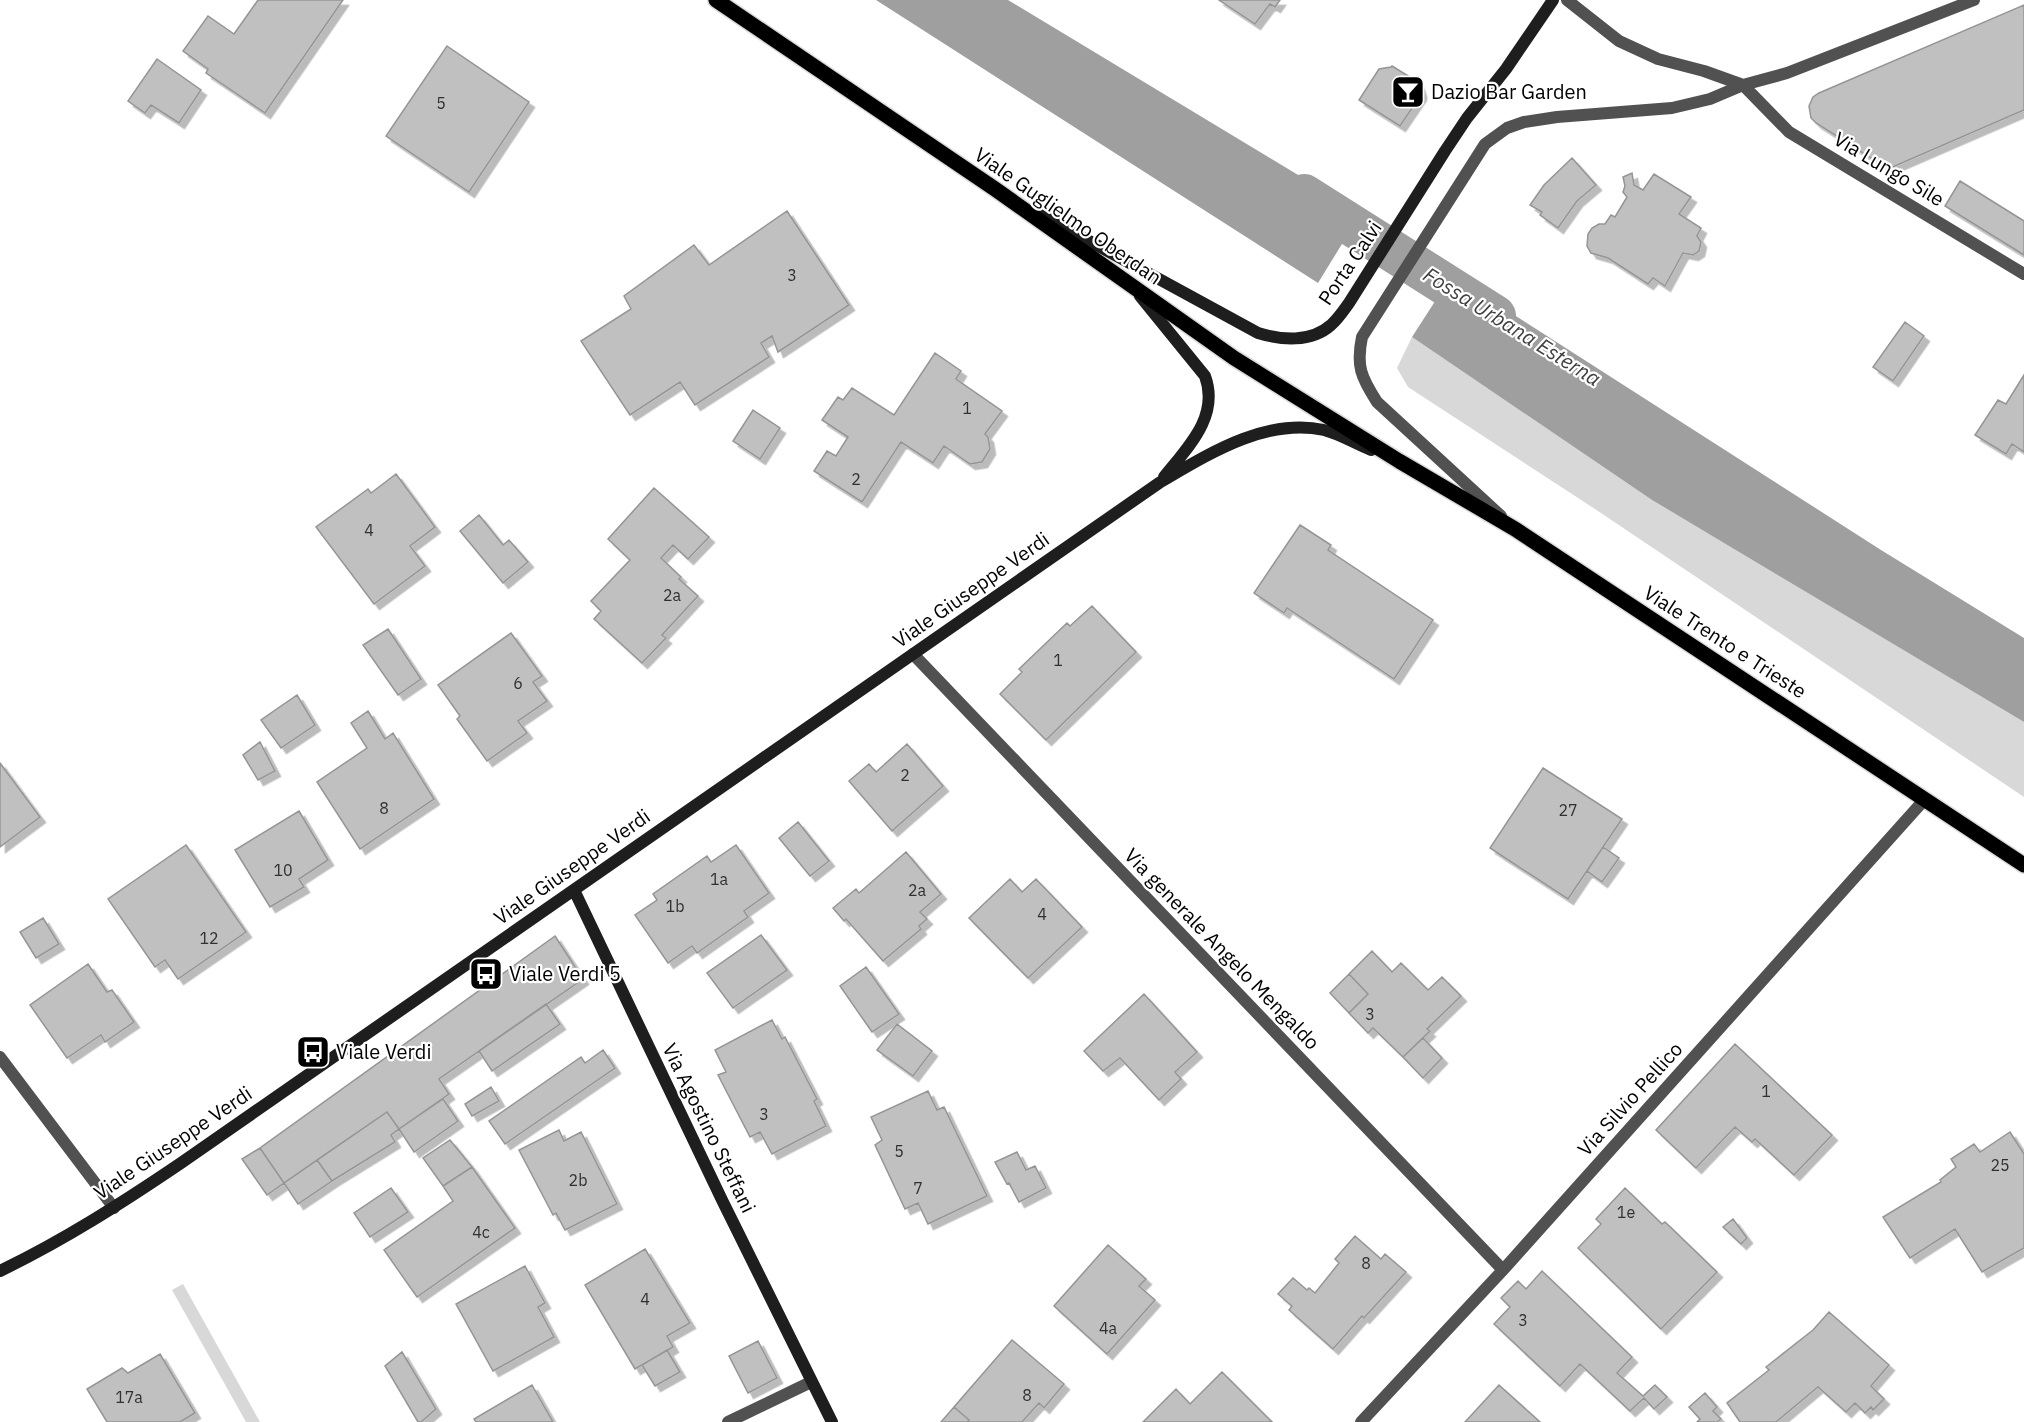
<svg xmlns="http://www.w3.org/2000/svg" width="2024" height="1422" font-family="'IBM Plex Sans',sans-serif">
  <defs>
    <filter id="shadow"><feDropShadow dx="5.5" dy="5.5" stdDeviation="0" flood-color="#0004"/></filter>
  </defs>
  <rect width="100%" height="100%" fill="#fff"/>
  <path fill="#d8d8d8" d="M 1412,337 L 1652,500 L 2024,722 L 2024,797 L 1595,509 L 1408,387 L 1397,368 Z
    M 183,1284 L 260,1422 L 246,1422 L 172,1290 Z"/>
  <path fill="#9f9f9f" d="M 876,0 L 1008,0 L 1361,213 L 1318,283 Z
    M 1452,275 L 1881,550 L 2024,638 L 2024,722 L 1652,500 L 1412,337 Z"/>
  <g fill="none" stroke-linecap="round" stroke-linejoin="round">
    <path stroke="#9f9f9f" stroke-width="42" d="M 1304,195 L 1495,316"/>
  </g>
  <path fill="#c0c0c0" stroke="#959595" stroke-width="1.5" filter="url(#shadow)" d="M 258,0 L 343,0 L 265,113 L 206,73 L 208,69 L 183,51 L 208,16 L 234,34 Z
    M 1219,0 L 1280,0 L 1275,7 L 1270,4 L 1255,24 Z
    M 2024,5 L 2024,110 L 1888,169 L 1816,123 L 1811,118 L 1809,106 L 1813,97 L 1819,93 Z
    M 447,46 L 529,102 L 469,192 L 386,136 Z
    M 157,59 L 201,90 L 179,123 L 151,105 L 145,113 L 128,101 Z
    M 1392,66 L 1418,82 L 1421,91 L 1421,95 L 1400,126 L 1359,100 L 1379,69 L 1391,67 Z
    M 1572,158 L 1596,185 L 1577,201 L 1558,228 L 1540,215 L 1542,212 L 1530,205 L 1544,185 Z
    M 1632,173 L 1634,185 L 1643,190 L 1654,174 L 1691,197 L 1679,214 L 1701,228 L 1697,236 L 1701,242 L 1699,251 L 1693,255 L 1683,253 L 1665,286 L 1653,278 L 1648,284 L 1608,258 L 1591,253 L 1587,246 L 1588,234 L 1592,228 L 1599,224 L 1605,224 L 1611,215 L 1615,217 L 1627,197 L 1623,192 L 1625,186 L 1623,177 Z
    M 1960,181 L 2024,221 L 2024,255 L 1945,206 Z
    M 787,211 L 849,305 L 778,352 L 772,336 L 761,343 L 769,357 L 695,405 L 680,382 L 630,415 L 581,341 L 631,309 L 624,296 L 694,245 L 709,265 Z
    M 1905,322 L 1924,336 L 1893,381 L 1873,367 Z
    M 935,353 L 961,371 L 956,379 L 1002,411 L 985,434 L 988,437 L 990,449 L 982,462 L 970,464 L 944,446 L 933,463 L 901,442 L 862,502 L 814,471 L 827,451 L 836,456 L 848,437 L 822,420 L 838,397 L 843,400 L 852,388 L 894,415 Z
    M 2024,375 L 2024,452 L 2012,444 L 2006,454 L 1975,435 L 1998,400 L 2006,404 Z
    M 753,410 L 780,428 L 760,459 L 733,441 Z
    M 396,474 L 435,527 L 410,546 L 425,566 L 374,604 L 316,527 L 368,489 L 371,493 Z
    M 654,488 L 709,537 L 688,559 L 673,545 L 661,558 L 681,577 L 679,579 L 698,596 L 662,635 L 666,638 L 642,663 L 594,619 L 601,611 L 591,601 L 630,560 L 608,539 Z
    M 479,515 L 503,545 L 509,540 L 528,562 L 503,583 L 460,531 Z
    M 1300,525 L 1331,545 L 1328,550 L 1433,620 L 1394,679 L 1287,608 L 1284,613 L 1254,593 Z
    M 1092,606 L 1136,652 L 1046,740 L 1000,694 L 1022,672 L 1019,669 L 1067,623 L 1070,626 Z
    M 388,629 L 421,679 L 398,695 L 363,645 Z
    M 511,633 L 542,676 L 533,682 L 547,701 L 518,721 L 527,733 L 487,761 L 457,719 L 460,716 L 438,685 Z
    M 297,695 L 315,725 L 281,748 L 261,720 Z
    M 368,711 L 385,739 L 393,733 L 434,799 L 360,849 L 317,782 L 367,748 L 351,723 Z
    M 260,742 L 275,771 L 258,780 L 243,755 Z
    M 907,744 L 943,786 L 892,831 L 849,781 L 869,764 L 876,772 Z
    M 0,763 L 40,817 L 0,847 Z
    M 1543,768 L 1622,819 L 1568,899 L 1490,848 Z
    M 299,811 L 328,860 L 299,879 L 304,887 L 270,907 L 235,850 Z
    M 798,822 L 829,861 L 810,876 L 779,838 Z
    M 186,845 L 246,932 L 178,979 L 165,960 L 155,967 L 108,899 Z
    M 736,845 L 769,893 L 744,911 L 748,917 L 697,953 L 692,946 L 668,963 L 635,915 L 657,900 L 653,894 L 707,856 L 711,862 Z
    M 1603,847 L 1619,858 L 1602,882 L 1587,871 Z
    M 906,852 L 941,894 L 920,912 L 927,919 L 919,926 L 921,929 L 883,961 L 846,919 L 844,921 L 833,908 L 856,889 L 859,893 Z
    M 1010,879 L 1022,892 L 1036,879 L 1082,927 L 1028,978 L 969,918 Z
    M 43,918 L 59,944 L 36,958 L 20,932 Z
    M 761,935 L 787,970 L 733,1008 L 707,973 Z
    M 555,936 L 583,979 L 439,1079 L 449,1094 L 399,1129 L 387,1112 L 284,1183 L 260,1148 Z
    M 1372,951 L 1392,972 L 1401,963 L 1428,990 L 1442,977 L 1461,996 L 1427,1029 L 1430,1031 L 1403,1057 L 1373,1028 L 1368,1033 L 1349,1013 L 1368,994 L 1349,974 Z
    M 88,964 L 107,992 L 112,990 L 134,1022 L 105,1042 L 101,1035 L 67,1058 L 30,1005 Z
    M 866,967 L 899,1014 L 872,1032 L 840,986 Z
    M 1349,974 L 1368,994 L 1349,1013 L 1330,993 Z
    M 1144,994 L 1197,1052 L 1175,1072 L 1181,1079 L 1159,1100 L 1120,1058 L 1103,1071 L 1084,1051 Z
    M 546,1004 L 560,1024 L 492,1071 L 479,1051 Z
    M 772,1020 L 782,1039 L 785,1037 L 817,1099 L 814,1101 L 826,1126 L 772,1154 L 760,1132 L 750,1137 L 718,1075 L 726,1072 L 715,1050 Z
    M 897,1024 L 932,1051 L 913,1076 L 877,1050 Z
    M 1423,1038 L 1442,1058 L 1423,1078 L 1403,1057 Z
    M 1735,1044 L 1832,1135 L 1794,1175 L 1755,1139 L 1752,1142 L 1735,1127 L 1696,1168 L 1656,1130 Z
    M 603,1050 L 615,1068 L 505,1144 L 489,1121 L 581,1057 L 585,1063 Z
    M 491,1087 L 499,1101 L 472,1116 L 465,1104 Z
    M 928,1091 L 937,1110 L 944,1107 L 987,1196 L 928,1224 L 918,1203 L 905,1209 L 875,1145 L 882,1140 L 871,1117 Z
    M 443,1099 L 458,1121 L 414,1152 L 399,1129 Z
    M 387,1112 L 399,1129 L 391,1135 L 395,1142 L 332,1181 L 317,1160 Z
    M 559,1130 L 564,1141 L 581,1132 L 617,1204 L 565,1230 L 556,1213 L 553,1215 L 519,1150 Z
    M 2010,1132 L 2024,1154 L 2024,1248 L 1982,1272 L 1955,1229 L 1910,1258 L 1883,1217 L 1941,1182 L 1940,1180 L 1956,1167 L 1951,1159 L 1974,1144 L 1980,1152 Z
    M 450,1140 L 472,1167 L 443,1186 L 423,1158 Z
    M 260,1148 L 284,1183 L 267,1195 L 242,1159 Z
    M 1017,1152 L 1026,1170 L 1035,1166 L 1046,1188 L 1019,1202 L 1009,1183 L 1007,1184 L 995,1162 Z
    M 317,1160 L 332,1181 L 298,1204 L 284,1183 Z
    M 472,1167 L 515,1228 L 417,1297 L 384,1250 L 453,1201 L 443,1186 Z
    M 391,1188 L 408,1212 L 370,1237 L 354,1213 Z
    M 1625,1188 L 1662,1224 L 1665,1222 L 1717,1272 L 1661,1329 L 1578,1248 L 1601,1224 L 1596,1219 Z
    M 1733,1219 L 1747,1238 L 1741,1244 L 1723,1227 Z
    M 1355,1236 L 1381,1259 L 1385,1254 L 1406,1272 L 1364,1318 L 1362,1316 L 1333,1349 L 1289,1310 L 1292,1306 L 1278,1294 L 1293,1278 L 1307,1290 L 1309,1288 L 1315,1293 L 1339,1263 L 1335,1259 Z
    M 1108,1245 L 1146,1279 L 1139,1286 L 1155,1300 L 1107,1354 L 1054,1306 Z
    M 645,1249 L 690,1323 L 667,1336 L 673,1347 L 635,1369 L 585,1285 Z
    M 525,1266 L 545,1303 L 538,1307 L 554,1337 L 493,1371 L 456,1304 Z
    M 1542,1271 L 1632,1357 L 1617,1373 L 1643,1396 L 1655,1385 L 1667,1397 L 1654,1409 L 1644,1398 L 1630,1411 L 1580,1364 L 1560,1386 L 1494,1324 L 1510,1307 L 1501,1298 L 1518,1281 L 1526,1289 Z
    M 1829,1312 L 1889,1365 L 1871,1386 L 1884,1399 L 1873,1410 L 1871,1407 L 1865,1413 L 1855,1403 L 1846,1412 L 1818,1387 L 1776,1422 L 1740,1422 L 1727,1403 L 1769,1370 L 1766,1367 L 1813,1330 Z
    M 1012,1340 L 1064,1384 L 1044,1408 L 1039,1403 L 1022,1422 L 967,1422 L 969,1420 L 954,1407 Z
    M 758,1341 L 777,1378 L 748,1393 L 729,1356 Z
    M 667,1350 L 680,1372 L 655,1386 L 642,1365 Z
    M 402,1352 L 436,1409 L 421,1422 L 418,1422 L 385,1366 Z
    M 160,1354 L 195,1413 L 180,1422 L 107,1422 L 87,1389 L 122,1368 L 128,1373 Z
    M 1222,1372 L 1272,1422 L 1143,1422 L 1176,1389 L 1190,1404 Z
    M 532,1385 L 553,1422 L 476,1422 L 474,1419 Z
    M 1499,1385 L 1540,1422 L 1465,1422 Z
    M 1705,1393 L 1717,1407 L 1713,1411 L 1721,1419 L 1717,1422 L 1697,1422 L 1700,1419 L 1689,1407 Z
    M 954,1407 L 969,1420 L 967,1422 L 941,1422 Z"/>
  <g fill="none" stroke-linecap="round" stroke-linejoin="round">
    <g stroke="#dbdbdb" stroke-width="18">
      <path id="primary" d="M 716,0 L 995,189 L 1234,358 L 1399,461 L 1515,529 L 2024,865"/>
    </g>
    <path stroke="#515151" stroke-width="12" d="M 1567,0 L 1619,41 L 1658,59 L 1704,71 L 1743,85 L 1789,132 L 2024,274
      M 1501,516 L 1377,402 C 1361,377 1356,366 1362,337 L 1485,144 L 1507,128 L 1524,122 L 1557,117 L 1672,108 L 1710,99 L 1743,85 L 1787,73 L 1974,0
      M 913,654 L 1503,1270
      M 0,1057 L 114,1208
      M 728,1422 L 811,1382
      M 1361,1422 L 1503,1270 L 1925,799"/>
    <path stroke="#1e1e1e" stroke-width="12" d="M 1038,213 L 1258,333 C 1281,340 1311,343 1331,325 C 1338,319 1344,310 1349,303 L 1445,151 L 1467,118 L 1506,69 L 1553,0
      M 1140,296 L 1205,376 C 1220,417 1187,448 1164,477
      M 574,890 L 722,1200 L 832,1422
      M 0,1271 C 64,1240 122,1203 181,1163 L 1159,483 C 1207,455 1266,417 1324,430 C 1340,434 1356,444 1371,450"/>
    <use href="#primary" stroke="#000" stroke-width="15"/>
  </g>
  <defs>
    <g id="bar-square" transform="scale(1.725)"><rect x="-9" y="-9" width="18" height="18" rx="4" fill="#000" stroke="#fff"/><path d="M-6-5H6L.8 .8V4.5H3.5V6h-7V4.5H-.8V.8Z" fill="#fff"/></g>
    <g id="bus-square" transform="scale(1.725)"><rect x="-9" y="-9" width="18" height="18" rx="4" fill="#000" stroke="#fff"/><path d="M-5-6H5V4H4V6H2V4H-2V6H-4V4H-5ZM-3.5-4V0h7V-4ZM-3.5 1.2v1.5H-2V1.2ZM2 1.2v1.5H3.5V1.2Z" fill="#fff"/></g>
  </defs>
  <g fill-rule="evenodd">
    <use href="#bar-square" x="1408" y="92"/>
    <use href="#bus-square" x="486" y="974"/>
    <use href="#bus-square" x="313" y="1052"/>
  </g>
  <g text-anchor="middle" stroke-width="4.5" stroke-linejoin="round" paint-order="stroke">
    <g font-size="16" fill="#303030">
      <text x="441" y="109">5</text>
      <text x="792" y="281">3</text>
      <text x="967" y="414">1</text>
      <text x="856" y="485">2</text>
      <text x="369" y="536">4</text>
      <text x="672" y="601">2a</text>
      <text x="1058" y="666">1</text>
      <text x="518" y="689">6</text>
      <text x="905" y="781">2</text>
      <text x="384" y="814">8</text>
      <text x="1568" y="816">27</text>
      <text x="283" y="876">10</text>
      <text x="719" y="885">1a</text>
      <text x="917" y="896">2a</text>
      <text x="675" y="912">1b</text>
      <text x="1042" y="920">4</text>
      <text x="209" y="944">12</text>
      <text x="1370" y="1020">3</text>
      <text x="1766" y="1097">1</text>
      <text x="764" y="1120">3</text>
      <text x="899" y="1157">5</text>
      <text x="2000" y="1171">25</text>
      <text x="578" y="1186">2b</text>
      <text x="918" y="1194">7</text>
      <text x="1626" y="1218">1e</text>
      <text x="481" y="1238">4c</text>
      <text x="1366" y="1269">8</text>
      <text x="645" y="1305">4</text>
      <text x="1523" y="1326">3</text>
      <text x="1108" y="1334">4a</text>
      <text x="1027" y="1401">8</text>
      <text x="129" y="1403">17a</text>
    </g>
    <g font-size="20" fill="#000" stroke="#fff" text-anchor="start">
      <text x="1431" y="99">Dazio Bar Garden</text>
      <text x="509" y="981">Viale Verdi 5</text>
      <text x="336" y="1059">Viale Verdi</text>
    </g>
    <g font-size="20" fill="#000" stroke="#fff">
      <text transform="translate(1889 169) rotate(31)" y="7">Via Lungo Sile</text>
      <text transform="translate(1068 216) rotate(35)" y="7">Viale Guglielmo Oberdan</text>
      <text transform="translate(1350 263) rotate(-56)" y="7">Porta Calvi</text>
      <text transform="translate(971 590) rotate(-35)" y="7">Viale Giuseppe Verdi</text>
      <text transform="translate(1725 642) rotate(33)" y="7">Viale Trento e Trieste</text>
      <text transform="translate(572 867) rotate(-35)" y="7">Viale Giuseppe Verdi</text>
      <text transform="translate(1222 949) rotate(46)" y="7">Via generale Angelo Mengaldo</text>
      <text transform="translate(1630 1099) rotate(-48)" y="7">Via Silvio Pellico</text>
      <text transform="translate(709 1128) rotate(64)" y="7">Via Agostino Steffani</text>
      <text transform="translate(173 1143) rotate(-34)" y="7">Viale Giuseppe Verdi</text>
    </g>
    <g font-size="21" font-style="italic" fill="#404040" stroke="#fff">
      <text transform="translate(1512 327) rotate(32)" y="7">Fossa Urbana Esterna</text>
    </g>
  </g>
</svg>
